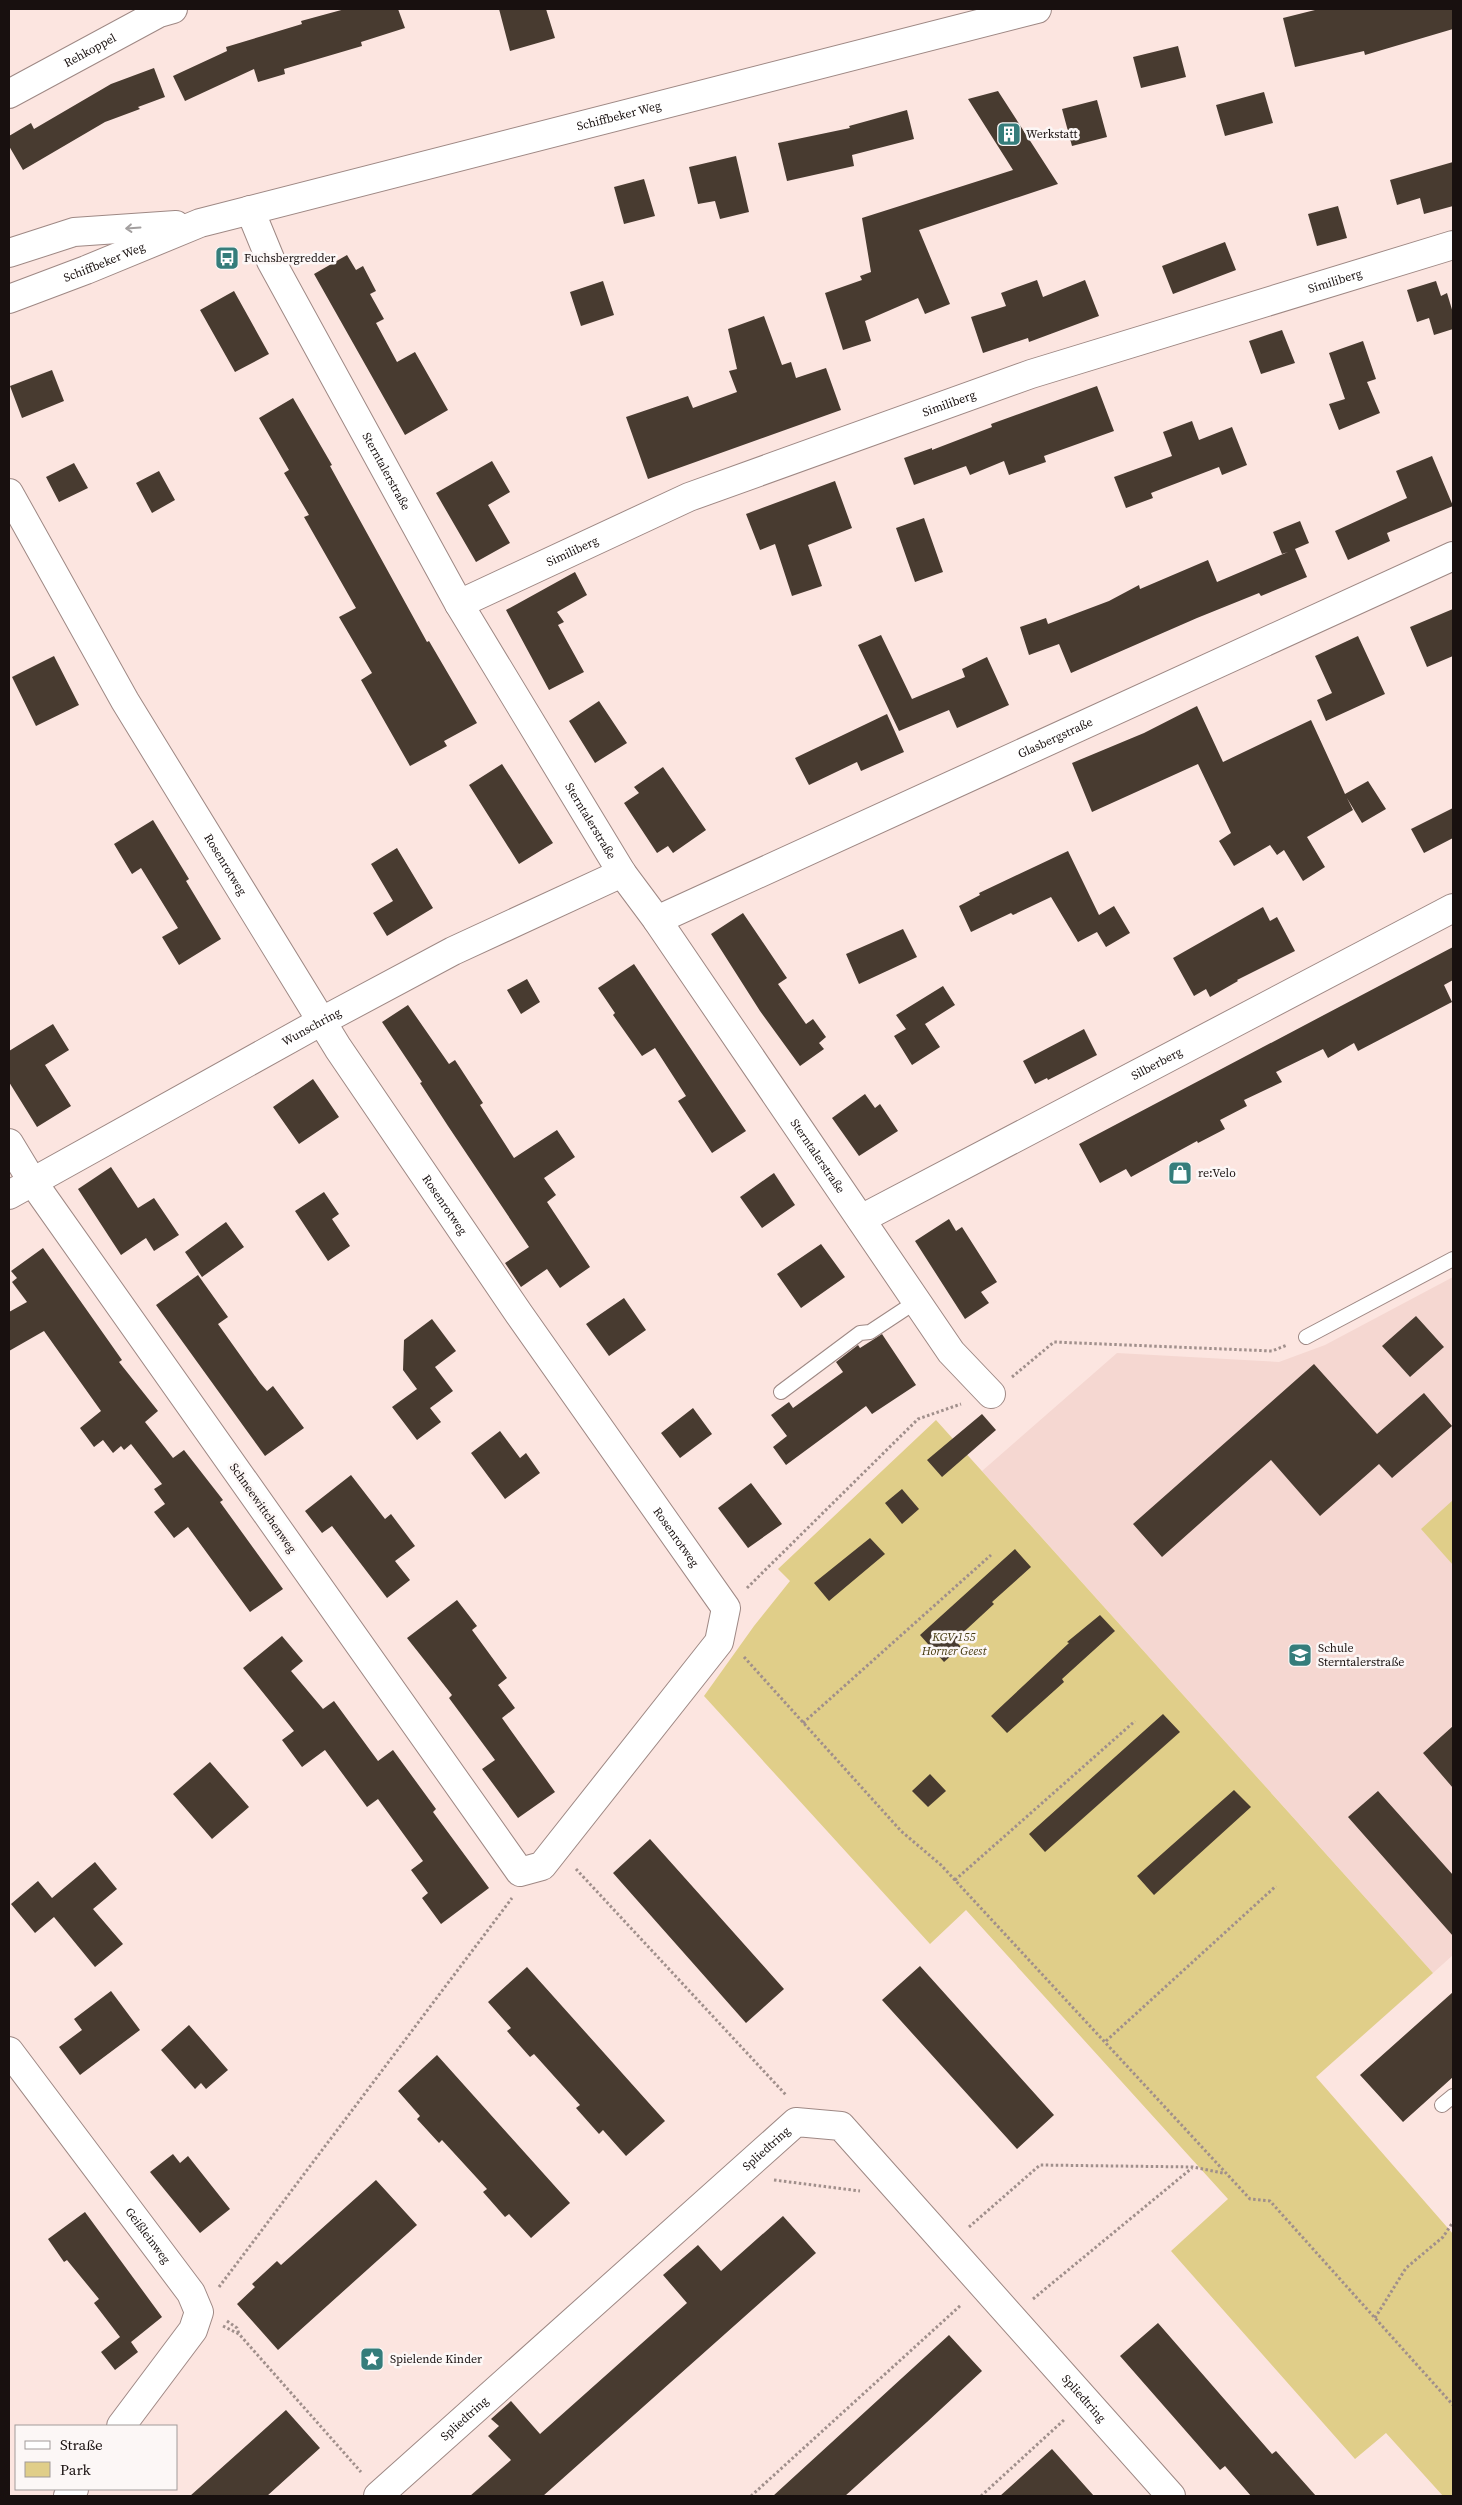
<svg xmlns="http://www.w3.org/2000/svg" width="1462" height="2505" font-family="'Source Serif 4',serif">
  <rect width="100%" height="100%" fill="#fce5e0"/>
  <path fill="#f5d7d1" d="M 1453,1277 L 1453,1955 L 1433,1973 L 982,1471 L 1117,1353 L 1279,1362 L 1325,1345 Z"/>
  <path fill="#e0ce89" d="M 936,1420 L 1433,1973 L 1316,2077 L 1453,2234 L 1453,2496 L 1443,2496 L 1386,2433 L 1355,2459 L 1171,2251 L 1228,2199 L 966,1910 L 930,1944 L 704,1696 L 754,1626 L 790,1581 L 778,1569 Z
    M 1453,1500 L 1453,1565 L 1421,1529 Z"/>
  <path fill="#483b30" d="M 345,9 L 398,9 L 405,28 L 361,42 L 362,46 L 284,69 L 285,74 L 258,82 L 254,69 L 185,101 L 173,76 L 227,51 L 226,47 L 302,24 L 301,21 Z
    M 499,9 L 546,9 L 555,38 L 510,51 Z
    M 1319,9 L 1453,9 L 1453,29 L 1365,55 L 1364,51 L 1295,67 L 1283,18 Z
    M 1178,46 L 1186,77 L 1141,88 L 1133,57 Z
    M 154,68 L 165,97 L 138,107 L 140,109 L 105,122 L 23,170 L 9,146 L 9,136 L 31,123 L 34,129 L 111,84 Z
    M 998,91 L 1058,184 L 919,230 L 950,304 L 925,314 L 918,298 L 865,321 L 871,341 L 843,350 L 825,293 L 862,280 L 860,276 L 871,272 L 862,218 L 1013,170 L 968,99 Z
    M 1264,92 L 1273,123 L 1225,136 L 1216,105 Z
    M 1097,100 L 1107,137 L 1072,146 L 1062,109 Z
    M 907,110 L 914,139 L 852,155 L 854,166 L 787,181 L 778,143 L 850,128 L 849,126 Z
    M 736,156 L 749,212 L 720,219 L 715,201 L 698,204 L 689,167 Z
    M 1453,162 L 1453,206 L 1424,214 L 1420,198 L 1397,205 L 1390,180 Z
    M 644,179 L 655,216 L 624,224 L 614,187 Z
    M 1338,206 L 1347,238 L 1317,246 L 1308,214 Z
    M 1225,242 L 1236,270 L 1173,294 L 1162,266 Z
    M 347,255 L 356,270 L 363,266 L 376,291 L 370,294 L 384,319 L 376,323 L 397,362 L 415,352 L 448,410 L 405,435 L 314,274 Z
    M 1037,280 L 1043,297 L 1085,280 L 1099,316 L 1029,342 L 1028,338 L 983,353 L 971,317 L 1006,306 L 1001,293 Z
    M 603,281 L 614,315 L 581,326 L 570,292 Z
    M 1436,281 L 1441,296 L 1447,293 L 1453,313 L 1453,329 L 1434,335 L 1429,318 L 1417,322 L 1407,290 Z
    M 234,291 L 269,354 L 235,372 L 200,310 Z
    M 764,316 L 782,365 L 791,362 L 796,378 L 826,368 L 841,410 L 648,479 L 626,417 L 688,396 L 693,408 L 737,392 L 729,371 L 737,369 L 728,329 Z
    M 1282,330 L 1295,363 L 1261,374 L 1249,341 Z
    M 1363,341 L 1376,379 L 1367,382 L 1380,413 L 1339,430 L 1329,404 L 1345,399 L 1329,353 Z
    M 52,370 L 64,401 L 22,418 L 10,386 Z
    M 1097,386 L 1114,431 L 1044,456 L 1046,462 L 1009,475 L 1004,461 L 970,475 L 966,466 L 914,485 L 904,458 L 932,448 L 932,450 L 992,427 L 991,424 Z
    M 293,398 L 332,465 L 330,466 L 427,642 L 429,641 L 477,723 L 444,741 L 447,746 L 410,766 L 361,680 L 372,673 L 339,617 L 356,608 L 304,517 L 309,515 L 284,473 L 289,470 L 259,418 Z
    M 1192,421 L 1199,440 L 1232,427 L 1247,465 L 1222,475 L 1219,467 L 1151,493 L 1153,498 L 1126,508 L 1114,477 L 1172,456 L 1163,432 Z
    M 1432,456 L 1453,506 L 1387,533 L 1390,541 L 1348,560 L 1335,531 L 1407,498 L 1396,471 Z
    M 492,461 L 510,492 L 488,505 L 510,543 L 476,562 L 436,493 Z
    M 74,463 L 88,488 L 59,502 L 46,477 Z
    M 159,471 L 175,500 L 152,513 L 136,483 Z
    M 835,481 L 852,528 L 808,545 L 822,586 L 792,596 L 775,544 L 760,550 L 746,514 Z
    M 924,518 L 943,572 L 915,582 L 896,528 Z
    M 1300,521 L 1309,543 L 1295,549 L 1307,577 L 1261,596 L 1259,593 L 1197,618 L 1071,673 L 1059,644 L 1029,655 L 1020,627 L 1046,618 L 1048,624 L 1109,601 L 1139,585 L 1140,589 L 1208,560 L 1217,582 L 1288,552 L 1282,554 L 1273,532 Z
    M 575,572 L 587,595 L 557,612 L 564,622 L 558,625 L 584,672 L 549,690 L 506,610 Z
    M 1453,609 L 1453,656 L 1427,667 L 1410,627 Z
    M 881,635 L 912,699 L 965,677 L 962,669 L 987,657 L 1009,705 L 957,728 L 949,710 L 899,731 L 858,645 Z
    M 1358,636 L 1385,694 L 1326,721 L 1317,700 L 1332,693 L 1315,656 Z
    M 54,656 L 79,705 L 36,726 L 12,677 Z
    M 599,701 L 627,743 L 595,763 L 569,721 Z
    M 1197,706 L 1223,762 L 1311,720 L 1345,794 L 1368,781 L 1386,809 L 1362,823 L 1347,798 L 1353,810 L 1307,837 L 1325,867 L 1303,881 L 1284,850 L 1277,855 L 1270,845 L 1234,866 L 1219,841 L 1231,833 L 1198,764 L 1092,812 L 1072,763 L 1144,733 Z
    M 887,714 L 904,752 L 861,771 L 857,762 L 809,785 L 795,758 Z
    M 502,764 L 553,843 L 519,864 L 469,785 Z
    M 663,767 L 706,830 L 673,853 L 668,846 L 657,853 L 624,803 L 639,793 L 634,787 Z
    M 1453,808 L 1453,838 L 1424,853 L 1411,829 Z
    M 153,820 L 189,879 L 186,881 L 221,939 L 179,965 L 162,937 L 178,928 L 141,868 L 132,874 L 114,844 Z
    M 397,848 L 433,908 L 387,936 L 373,913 L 393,901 L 371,864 Z
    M 1068,851 L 1099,915 L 1114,906 L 1130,933 L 1106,947 L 1097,932 L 1078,942 L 1051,897 L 1013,915 L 1011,913 L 971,932 L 959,906 L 980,895 L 979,893 Z
    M 1263,907 L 1270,921 L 1277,917 L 1295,951 L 1237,980 L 1238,981 L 1210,997 L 1206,989 L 1194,996 L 1173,958 Z
    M 743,913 L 787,978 L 778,984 L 806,1024 L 813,1019 L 826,1037 L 819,1043 L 824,1049 L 800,1066 L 760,1011 L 711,934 Z
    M 903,929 L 917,957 L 859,984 L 846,954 Z
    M 1453,947 L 1453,980 L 1444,985 L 1452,1002 L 1358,1051 L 1354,1043 L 1328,1058 L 1323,1049 L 1276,1072 L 1282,1082 L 1244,1100 L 1247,1106 L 1220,1120 L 1225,1129 L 1198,1143 L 1197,1141 L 1131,1177 L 1126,1169 L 1100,1183 L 1079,1144 Z
    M 634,964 L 746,1131 L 712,1153 L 678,1101 L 686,1096 L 655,1048 L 642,1056 L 613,1015 L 615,1013 L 598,988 Z
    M 527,979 L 540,1002 L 521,1014 L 507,990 Z
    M 943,986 L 955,1005 L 925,1024 L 940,1047 L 912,1065 L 894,1036 L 906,1029 L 896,1015 Z
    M 408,1005 L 449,1064 L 455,1060 L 483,1103 L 480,1105 L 514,1158 L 557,1130 L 575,1157 L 544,1178 L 556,1195 L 547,1202 L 590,1267 L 560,1288 L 547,1269 L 521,1287 L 505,1263 L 529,1247 L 448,1126 L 420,1083 L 422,1082 L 382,1022 Z
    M 53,1024 L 69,1050 L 45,1065 L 71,1106 L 37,1127 L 9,1082 L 9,1051 Z
    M 1084,1029 L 1097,1055 L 1048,1080 L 1047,1078 L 1035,1084 L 1023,1061 Z
    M 313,1079 L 339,1117 L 299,1144 L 273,1107 Z
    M 865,1094 L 875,1108 L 880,1104 L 898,1131 L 859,1156 L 832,1118 Z
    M 111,1167 L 138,1208 L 154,1198 L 179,1235 L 154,1251 L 146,1238 L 121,1255 L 78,1189 Z
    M 774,1173 L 795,1205 L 762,1228 L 740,1197 Z
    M 324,1192 L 339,1214 L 332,1219 L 350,1246 L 328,1261 L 295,1211 Z
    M 949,1219 L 956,1231 L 962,1227 L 997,1282 L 981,1292 L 989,1303 L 965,1319 L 915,1241 Z
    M 226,1222 L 244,1247 L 202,1277 L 185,1252 Z
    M 821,1244 L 845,1277 L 801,1308 L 777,1274 Z
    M 43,1248 L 122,1360 L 119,1362 L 158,1411 L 145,1422 L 173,1458 L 184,1450 L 223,1500 L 220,1502 L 283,1589 L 250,1612 L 188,1527 L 174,1538 L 154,1512 L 165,1504 L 154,1489 L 162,1484 L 131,1444 L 124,1450 L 121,1446 L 113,1453 L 103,1440 L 94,1447 L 80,1428 L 101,1411 L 44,1331 L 9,1351 L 9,1312 L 27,1302 L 12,1282 L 17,1278 L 11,1271 Z
    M 198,1275 L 228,1317 L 218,1324 L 260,1383 L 267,1391 L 273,1386 L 304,1428 L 265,1456 L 156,1305 Z
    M 624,1298 L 646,1330 L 609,1356 L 586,1324 Z
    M 1416,1316 L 1444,1347 L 1410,1377 L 1382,1346 Z
    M 432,1319 L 456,1351 L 435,1367 L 453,1391 L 430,1408 L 441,1422 L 417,1440 L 392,1407 L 417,1389 L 403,1370 L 404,1340 Z
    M 882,1334 L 916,1385 L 872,1414 L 866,1406 L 786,1465 L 773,1447 L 787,1436 L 771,1415 L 789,1402 L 793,1408 L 843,1372 L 836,1362 L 858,1345 L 860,1348 Z
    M 1314,1364 L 1377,1434 L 1424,1393 L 1452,1426 L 1392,1478 L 1379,1464 L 1320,1516 L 1271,1460 L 1162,1557 L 1133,1524 Z
    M 693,1408 L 712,1434 L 680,1458 L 661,1433 Z
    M 982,1414 L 996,1430 L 942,1477 L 927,1460 Z
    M 500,1431 L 520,1458 L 526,1453 L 540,1473 L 505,1499 L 471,1453 Z
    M 351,1475 L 385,1519 L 391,1514 L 415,1546 L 395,1561 L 410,1580 L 387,1598 L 332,1526 L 322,1533 L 305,1511 Z
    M 751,1483 L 782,1524 L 748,1548 L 718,1508 Z
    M 902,1489 L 919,1509 L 902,1524 L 885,1503 Z
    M 870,1538 L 885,1554 L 829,1601 L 814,1583 Z
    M 1015,1549 L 1031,1567 L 992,1602 L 994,1604 L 955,1640 L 961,1647 L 944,1662 L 920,1635 Z
    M 457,1600 L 477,1626 L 472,1630 L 507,1678 L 498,1685 L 515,1708 L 502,1718 L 555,1792 L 518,1818 L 482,1769 L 495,1760 L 449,1698 L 452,1695 L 407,1638 Z
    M 1100,1615 L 1115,1631 L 1062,1679 L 1064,1682 L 1007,1733 L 991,1716 L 1069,1643 L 1067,1642 Z
    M 282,1636 L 303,1661 L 291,1671 L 323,1709 L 334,1701 L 378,1761 L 393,1750 L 436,1809 L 433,1812 L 489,1888 L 441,1924 L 422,1898 L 428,1893 L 411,1870 L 423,1861 L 378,1799 L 367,1807 L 325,1750 L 302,1767 L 282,1740 L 294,1731 L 243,1668 Z
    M 1163,1714 L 1180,1732 L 1045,1852 L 1029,1834 Z
    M 1453,1726 L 1453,1788 L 1423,1753 Z
    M 210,1762 L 249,1807 L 212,1839 L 173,1794 Z
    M 930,1774 L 946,1791 L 928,1807 L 912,1791 Z
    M 1234,1790 L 1251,1807 L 1154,1895 L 1137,1876 Z
    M 1378,1791 L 1453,1875 L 1453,1936 L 1348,1817 Z
    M 650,1839 L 784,1989 L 746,2023 L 613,1873 Z
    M 95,1862 L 117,1889 L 93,1909 L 123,1944 L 95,1967 L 54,1917 L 35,1933 L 11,1904 L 38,1881 L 52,1898 Z
    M 920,1966 L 1054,2115 L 1017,2149 L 882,2000 Z
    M 527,1967 L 665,2121 L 626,2156 L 603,2130 L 599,2134 L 576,2108 L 580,2105 L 534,2054 L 530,2057 L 507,2031 L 511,2028 L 488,2002 Z
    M 111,1991 L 140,2030 L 80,2075 L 59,2047 L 82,2030 L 74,2019 Z
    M 1453,1992 L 1453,2077 L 1403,2122 L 1360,2075 Z
    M 189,2025 L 228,2070 L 206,2089 L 201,2083 L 195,2089 L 161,2050 Z
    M 437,2055 L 570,2203 L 531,2238 L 509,2214 L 505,2217 L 483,2192 L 487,2189 L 442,2140 L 439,2143 L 417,2119 L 420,2116 L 398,2091 Z
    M 173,2154 L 180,2163 L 188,2156 L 230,2209 L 200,2233 L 150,2172 Z
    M 376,2180 L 417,2225 L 278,2350 L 237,2304 L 255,2287 L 252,2284 L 277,2261 L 281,2265 Z
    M 85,2212 L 162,2317 L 131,2342 L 138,2352 L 115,2370 L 101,2352 L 120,2337 L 94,2303 L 99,2299 L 67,2260 L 64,2262 L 48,2239 Z
    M 783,2216 L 816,2253 L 543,2496 L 470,2496 L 511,2460 L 488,2436 L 499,2426 L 491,2419 L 511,2401 L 540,2434 L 687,2303 L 663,2275 L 698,2245 L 721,2271 Z
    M 1158,2323 L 1272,2454 L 1276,2451 L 1316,2496 L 1251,2496 L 1225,2466 L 1220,2470 L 1120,2356 Z
    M 949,2335 L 982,2371 L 927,2422 L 845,2496 L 773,2496 Z
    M 286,2410 L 320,2448 L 267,2496 L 190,2496 Z
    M 1052,2449 L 1094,2496 L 1000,2496 Z"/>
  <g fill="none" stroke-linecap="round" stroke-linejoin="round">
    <g stroke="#9e8884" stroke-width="16">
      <path id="lane" d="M 1306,1337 L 1453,1259
        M 781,1392 L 860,1333 L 870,1332 L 917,1301
        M 1442,2105 L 1453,2096"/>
    </g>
    <g stroke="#9e8884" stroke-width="30">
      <g id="street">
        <path id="s1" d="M 9,94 L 159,13 L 173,9"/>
        <path id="s2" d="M 250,210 L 271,261 L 459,604 L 622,873 L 657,920 L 951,1352 L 991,1394"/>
        <path id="s3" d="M 9,493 L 125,701 L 338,1048 L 519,1314 L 726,1608 L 719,1642 L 542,1866 L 520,1872 L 32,1181 L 9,1143"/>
        <path id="s4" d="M 459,604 L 689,497 L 1031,374 L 1453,245"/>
        <path id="s5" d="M 657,920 L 1453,556"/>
        <path id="s6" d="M 9,1195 L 322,1021 L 453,951 L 622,873"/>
        <path id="s7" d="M 861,1219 L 1453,908"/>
        <path id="s8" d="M 9,2051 L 191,2293 L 199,2312 L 193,2330 L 121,2426"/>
        <path d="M 68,2496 L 74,2489"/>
        <path id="s9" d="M 378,2496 L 796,2122 L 841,2126 L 1171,2496"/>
      </g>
    </g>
    <g stroke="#9e8884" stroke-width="30">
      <g id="secondary">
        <path d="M 9,253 L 74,232 L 176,225"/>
        <path id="s10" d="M 9,299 L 86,270 L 200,223 L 1037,9"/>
      </g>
    </g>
    <path stroke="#a08f8b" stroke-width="3" stroke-dasharray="2.5 2.5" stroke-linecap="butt" d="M 1012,1377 L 1054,1342 L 1272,1351 L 1287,1345
      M 747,1588 L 918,1419 L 961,1404
      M 744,1657 L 901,1831 L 941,1865 L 1250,2199 L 1270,2201 L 1453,2405
      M 803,1723 L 991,1555
      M 576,1869 L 786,2095
      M 955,1880 L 1135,1721
      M 1106,2041 L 1276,1886
      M 774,2180 L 860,2191
      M 969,2227 L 1040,2165 L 1193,2167 L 1223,2173
      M 219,2287 L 512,1898
      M 1033,2299 L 1192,2168
      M 1375,2318 L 1406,2268 L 1443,2237 L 1453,2222
      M 227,2321 L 237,2328 L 239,2334
      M 223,2326 L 239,2334 L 361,2472
      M 751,2496 L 961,2305
      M 981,2496 L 1065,2419"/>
    <use href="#lane" stroke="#fff" stroke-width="14"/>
    <use href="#street" stroke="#fff" stroke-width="28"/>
    <use href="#secondary" stroke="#fff" stroke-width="28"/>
  </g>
  <defs><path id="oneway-shaft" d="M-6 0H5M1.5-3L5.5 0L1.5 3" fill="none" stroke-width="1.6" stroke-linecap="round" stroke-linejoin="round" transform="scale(1.25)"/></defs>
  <use stroke="#a39f9f" href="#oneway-shaft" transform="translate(133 228) rotate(176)"/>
  <defs>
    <g id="building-square" transform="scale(1.25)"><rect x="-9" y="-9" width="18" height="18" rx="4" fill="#357d7b" stroke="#fcf7f6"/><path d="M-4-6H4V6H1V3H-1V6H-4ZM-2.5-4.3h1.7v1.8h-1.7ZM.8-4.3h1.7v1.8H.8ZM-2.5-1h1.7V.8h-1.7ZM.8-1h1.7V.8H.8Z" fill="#fff"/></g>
    <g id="bus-square" transform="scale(1.25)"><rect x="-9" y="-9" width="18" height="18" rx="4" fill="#357d7b" stroke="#fcf7f6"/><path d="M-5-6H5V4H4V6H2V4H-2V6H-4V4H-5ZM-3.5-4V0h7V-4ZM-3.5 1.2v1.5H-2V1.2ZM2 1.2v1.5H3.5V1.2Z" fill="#fff"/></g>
    <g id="shop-square" transform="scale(1.25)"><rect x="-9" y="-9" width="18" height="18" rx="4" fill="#357d7b" stroke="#fcf7f6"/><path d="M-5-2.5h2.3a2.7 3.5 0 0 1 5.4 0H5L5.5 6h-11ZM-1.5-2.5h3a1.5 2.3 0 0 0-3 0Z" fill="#fff"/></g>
    <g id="school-square" transform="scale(1.25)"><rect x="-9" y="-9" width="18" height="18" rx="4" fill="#357d7b" stroke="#fcf7f6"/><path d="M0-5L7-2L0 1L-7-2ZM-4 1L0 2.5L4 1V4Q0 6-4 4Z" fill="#fff"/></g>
    <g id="sight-square" transform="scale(1.25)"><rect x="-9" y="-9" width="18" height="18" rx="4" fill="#357d7b" stroke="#fcf7f6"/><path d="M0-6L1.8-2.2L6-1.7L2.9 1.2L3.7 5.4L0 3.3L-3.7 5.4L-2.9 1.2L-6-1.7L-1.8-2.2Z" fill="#fff"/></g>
  </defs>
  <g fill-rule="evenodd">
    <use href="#building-square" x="1009" y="134"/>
    <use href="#bus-square" x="227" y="258"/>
    <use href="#shop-square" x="1180" y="1173"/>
    <use href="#school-square" x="1300" y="1655"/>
    <use href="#sight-square" x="372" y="2359"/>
  </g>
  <g text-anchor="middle" stroke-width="5" stroke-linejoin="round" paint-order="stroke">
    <g font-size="12" fill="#18100f" stroke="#fcf7f6">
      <text dy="4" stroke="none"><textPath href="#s1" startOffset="92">Rehkoppel</textPath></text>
      <text dy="4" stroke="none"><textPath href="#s10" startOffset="638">Schiffbeker Weg</textPath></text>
      <text dy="4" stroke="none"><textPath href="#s10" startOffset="102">Schiffbeker Weg</textPath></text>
      <text dy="4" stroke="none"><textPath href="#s4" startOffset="935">Similiberg</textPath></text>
      <text dy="4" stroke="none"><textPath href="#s4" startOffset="530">Similiberg</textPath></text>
      <text dy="4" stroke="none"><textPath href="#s2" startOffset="295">Sterntalerstraße</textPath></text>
      <text dy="4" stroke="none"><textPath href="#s4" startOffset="125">Similiberg</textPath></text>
      <text dy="4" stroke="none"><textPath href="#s5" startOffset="438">Glasbergstraße</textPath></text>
      <text dy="4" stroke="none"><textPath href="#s2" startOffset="700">Sterntalerstraße</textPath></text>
      <text dy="4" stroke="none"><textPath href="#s3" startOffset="430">Rosenrotweg</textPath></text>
      <text dy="4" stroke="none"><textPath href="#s6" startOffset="346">Wunschring</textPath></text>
      <text dy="4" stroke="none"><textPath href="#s7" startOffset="334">Silberberg</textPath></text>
      <text dy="4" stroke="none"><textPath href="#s2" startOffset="1105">Sterntalerstraße</textPath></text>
      <text dy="4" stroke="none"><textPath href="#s3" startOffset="835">Rosenrotweg</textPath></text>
      <text transform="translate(263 1508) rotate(55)" y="4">Schneewittchenweg</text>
      <text dy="4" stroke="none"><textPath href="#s3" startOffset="1240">Rosenrotweg</textPath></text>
      <text dy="4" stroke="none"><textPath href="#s9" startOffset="521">Spliedtring</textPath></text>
      <text dy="4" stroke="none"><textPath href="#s8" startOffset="231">Geißleinweg</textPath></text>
      <text dy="4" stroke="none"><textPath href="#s9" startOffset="971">Spliedtring</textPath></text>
      <text dy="4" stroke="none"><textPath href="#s9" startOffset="116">Spliedtring</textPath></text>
    </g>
    <g font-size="12" fill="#18100f" stroke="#fcf7f6" text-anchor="start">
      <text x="1026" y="138">Werkstatt</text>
      <text x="244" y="262">Fuchsbergredder</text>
      <text x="1198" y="1177">re:Velo</text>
      <text x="1318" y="1652">Schule<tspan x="1318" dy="14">Sterntalerstraße</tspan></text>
      <text x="390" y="2363">Spielende Kinder</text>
    </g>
    <g font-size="12" font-style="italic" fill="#473c11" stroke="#fcf7f6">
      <text x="954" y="1641">KGV 155<tspan x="954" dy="14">Horner Geest</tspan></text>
    </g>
  </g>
  <rect width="1462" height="2505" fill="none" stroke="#18100f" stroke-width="20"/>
  <rect x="15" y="2425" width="162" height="65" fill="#fcf7f6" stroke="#a19b9a"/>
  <rect x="25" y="2441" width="25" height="8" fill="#ffffff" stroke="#a19b9a"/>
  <text x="60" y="2450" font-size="15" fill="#18100f">Straße</text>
  <rect x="25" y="2462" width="25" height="15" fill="#e0ce89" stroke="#a19b9a"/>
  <text x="60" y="2475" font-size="15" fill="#18100f">Park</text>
</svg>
